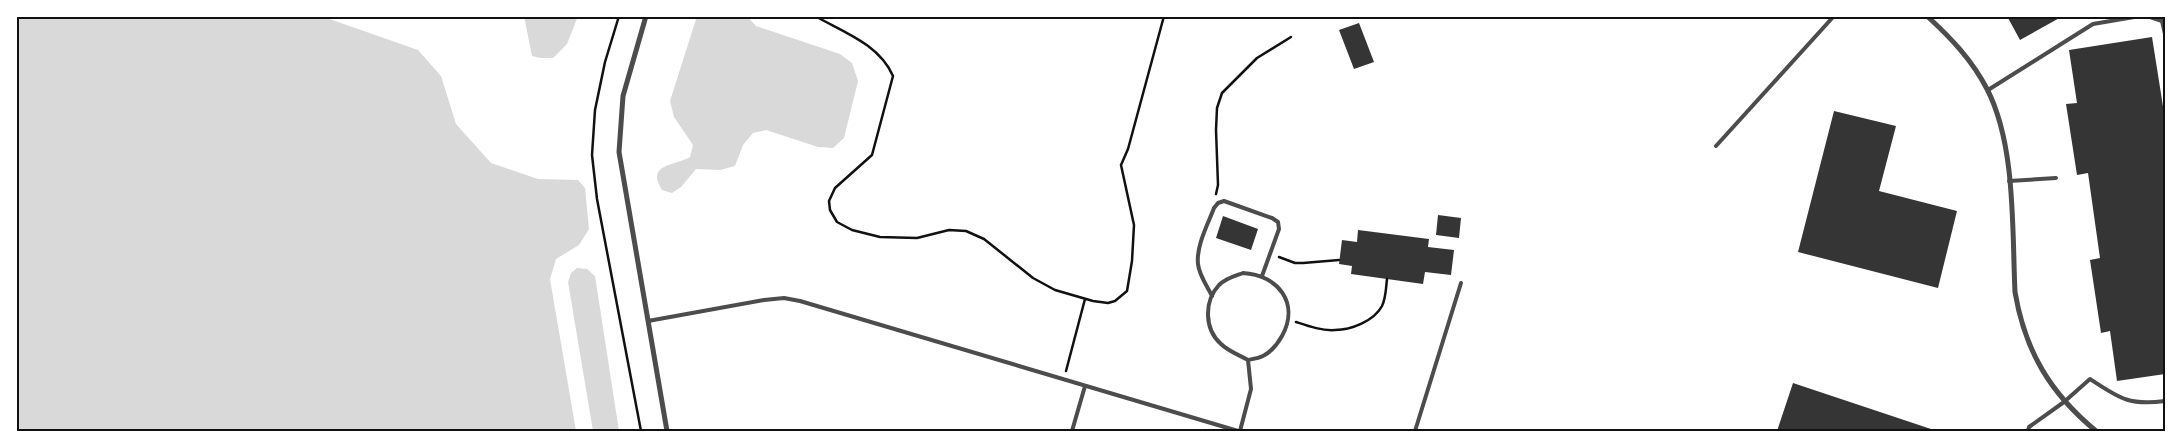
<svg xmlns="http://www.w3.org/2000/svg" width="2181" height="447" font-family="Inter,sans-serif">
  <rect width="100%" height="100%" fill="#fff"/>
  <path fill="#d9d9d9" d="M 16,16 L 321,16 L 418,50 L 441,76 L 456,124 L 491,163 L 538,179 L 578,180 L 585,188 L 589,229 L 579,245 L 556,259 L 550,279 L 576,431 L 16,431 Z
    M 524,16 L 578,16 L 567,44 L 553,58 L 541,58 L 532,56 Z
    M 697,16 L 747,16 L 756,26 L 840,54 L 852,63 L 858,81 L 844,138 L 833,148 L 818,147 L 766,130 L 753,133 L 743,145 L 735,166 L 720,170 L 696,169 L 681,187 L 672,193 L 662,190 C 645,163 676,166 690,157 L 693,145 L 674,117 L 670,101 Z
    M 577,268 L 587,269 L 595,276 L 619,431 L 593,431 L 568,282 L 571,273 Z"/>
  <path fill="#353535" d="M 2007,16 L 2063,16 L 2020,40 Z
    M 1359,23 L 1374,62 L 1354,69 L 1339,30 Z
    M 2152,37 L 2165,119 L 2165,374 L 2117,381 L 2110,331 L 2101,333 L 2090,260 L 2100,258 L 2088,173 L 2077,175 L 2066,104 L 2077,103 L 2069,50 Z
    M 1834,111 L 1896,126 L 1879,191 L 1957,211 L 1938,288 L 1798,252 Z
    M 1438,215 L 1461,218 L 1459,238 L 1436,235 Z
    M 1223,216 L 1258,229 L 1251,250 L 1216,238 Z
    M 1358,230 L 1429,239 L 1428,247 L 1454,250 L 1451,275 L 1425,272 L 1423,284 L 1351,274 L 1352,266 L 1339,264 L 1342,240 L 1357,242 Z
    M 1793,383 L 1934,430 L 1934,431 L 1777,431 Z"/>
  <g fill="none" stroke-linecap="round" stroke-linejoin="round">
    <path stroke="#111" stroke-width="2.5" d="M 619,16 L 605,62 L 595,110 L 592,155 L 597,199 L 641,431
      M 815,16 C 843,32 879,44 893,76 L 872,155 L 835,188 L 829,201 L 830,210 L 837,222 L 852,230 L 880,237 L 917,238 L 949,230 L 966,231 L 984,239 L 1033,278 L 1055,290 L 1093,301 L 1108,303 L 1115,301 L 1127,291 L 1132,261 L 1134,225 L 1121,165 L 1128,149 L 1164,16
      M 1216,194 L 1218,185 L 1216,130 L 1217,108 L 1222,93 L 1257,58 L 1291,37
      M 1279,257 L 1295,263 L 1303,263 L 1339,260
      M 1296,322 C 1308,326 1322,331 1335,330 C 1351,330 1374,321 1382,306 C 1386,298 1386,287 1387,279
      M 1066,371 L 1085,299"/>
    <path stroke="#4c4c4c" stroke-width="4" d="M 2147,16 L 2162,21 L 2165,34
      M 1988,90 L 2093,24 L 2140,16
      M 1716,146 L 1834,16
      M 2009,181 L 2056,178
      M 1243,273 C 1278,275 1300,303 1282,336 C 1278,343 1271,352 1263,356 C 1259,358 1253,359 1248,360 C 1239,355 1228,351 1221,344 C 1204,329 1204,301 1219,285 C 1226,278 1235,276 1243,273 Z
      M 1212,296 C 1207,286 1199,275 1198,264 C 1196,246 1208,224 1214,208 L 1218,203 L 1224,201 L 1272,218 L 1278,222 L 1279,229 L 1262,276
      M 648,321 L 764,300 L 784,298 L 800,301 L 1238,431
      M 1072,431 L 1085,386
      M 1240,431 L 1251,389 L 1248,360
      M 1415,431 L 1461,283
      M 2028,431 L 2029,427 L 2064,402 L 2090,379 C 2119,398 2129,406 2165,401"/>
    <path stroke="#4c4c4c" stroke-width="5" d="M 646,16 L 623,96 L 619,152 L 667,431
      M 1927,16 C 1951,38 1972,60 1987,89 C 2016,145 2012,230 2015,292 C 2025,351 2050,393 2096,431"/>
  </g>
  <rect width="2181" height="447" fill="none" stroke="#ffffff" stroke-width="35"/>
  <rect x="18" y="18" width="2146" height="412" fill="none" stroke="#111" stroke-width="2"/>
</svg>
